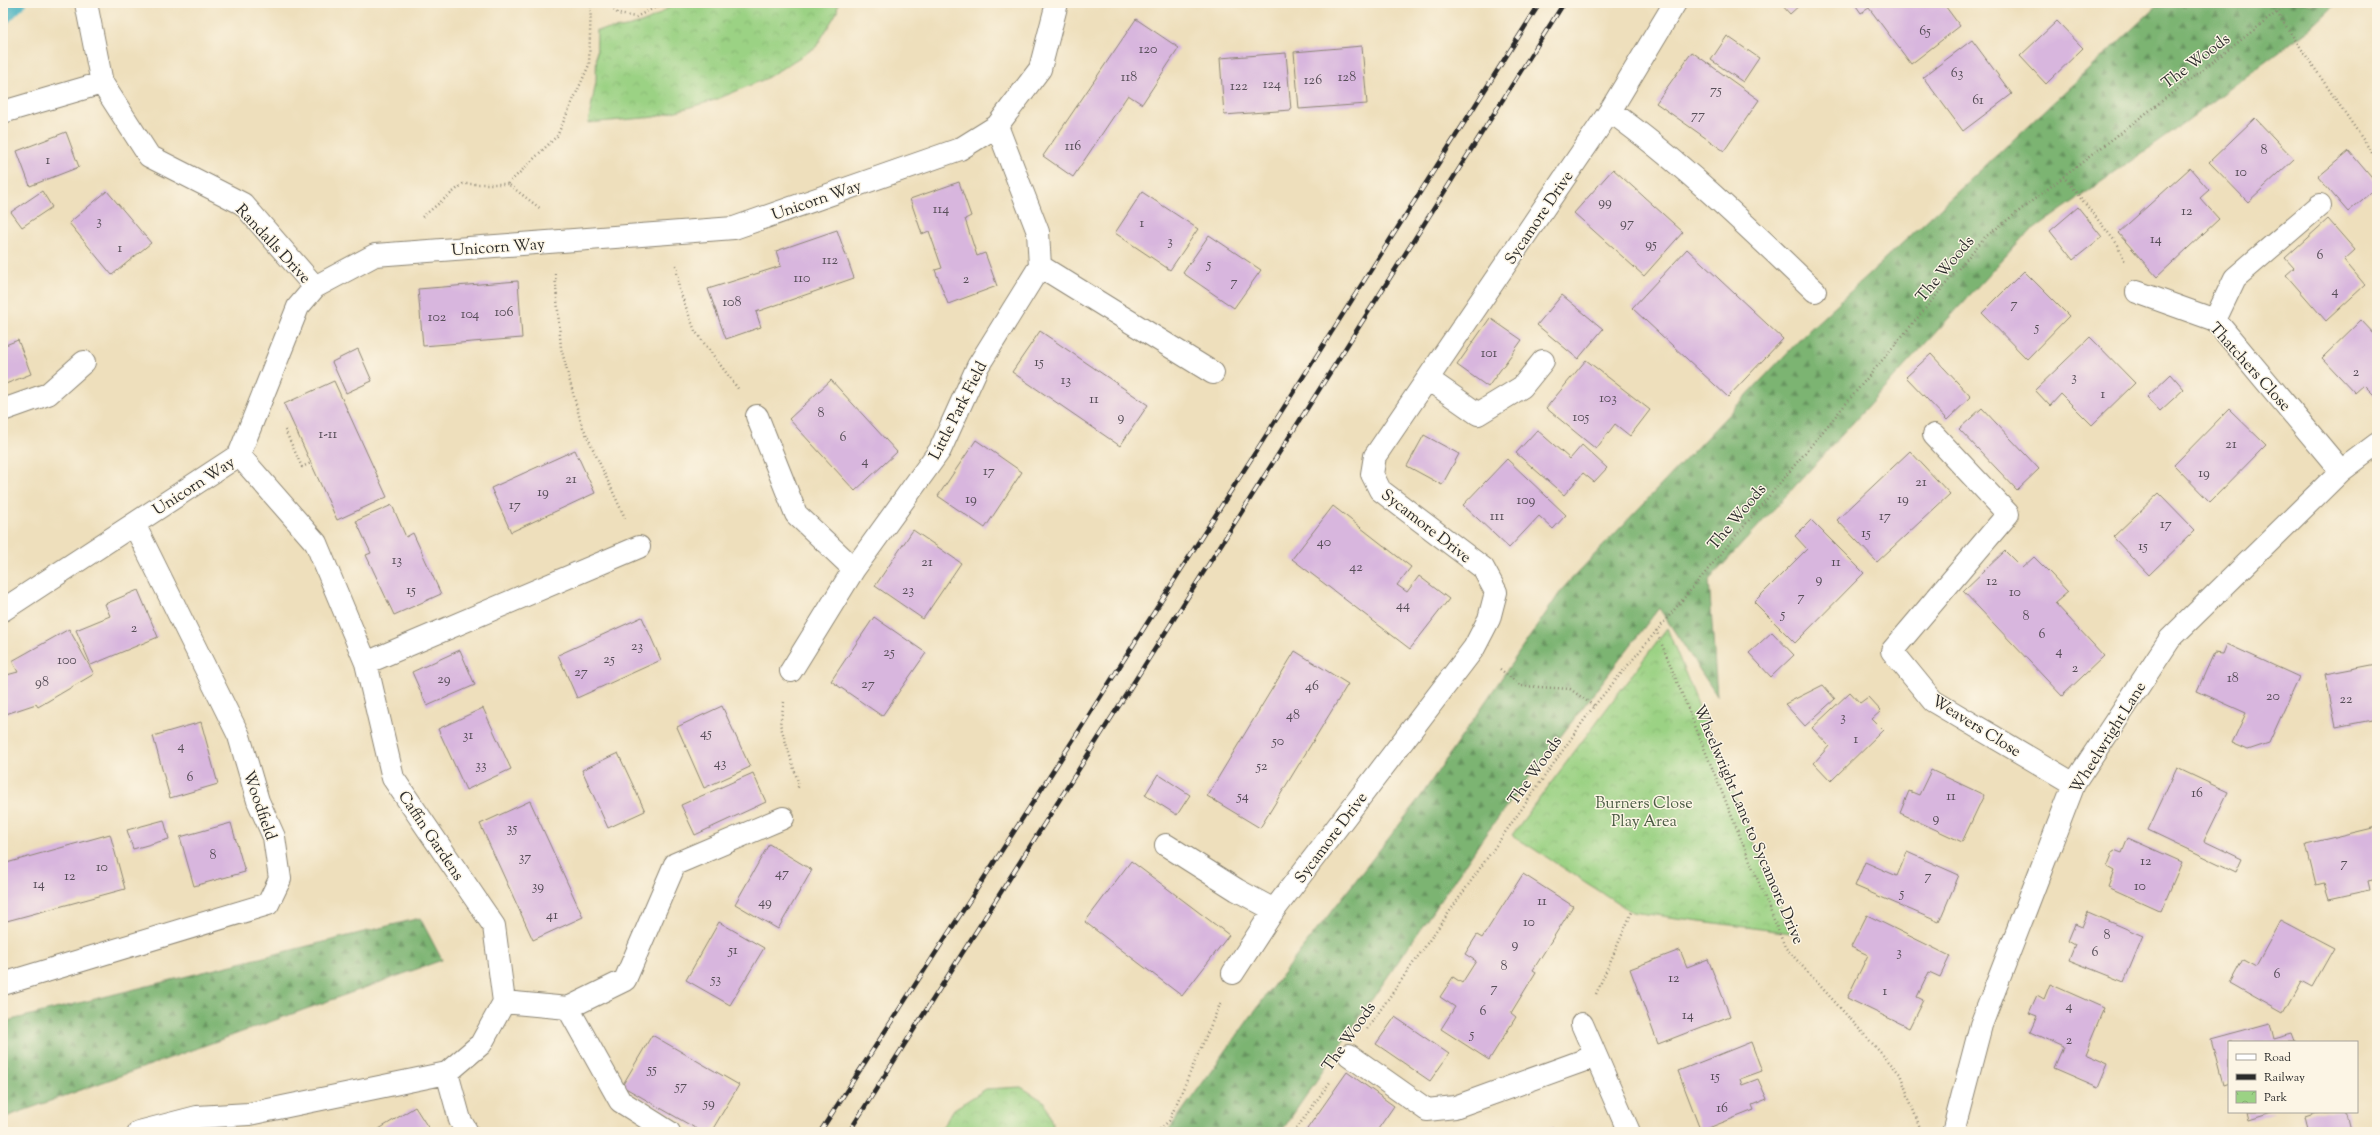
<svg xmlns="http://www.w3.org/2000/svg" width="2380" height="1135" font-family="'Sorts Mill Goudy',serif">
  <defs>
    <pattern id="forest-firs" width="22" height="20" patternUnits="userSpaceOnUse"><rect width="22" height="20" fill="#7cb472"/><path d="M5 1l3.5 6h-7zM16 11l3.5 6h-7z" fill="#66935e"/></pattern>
    <pattern id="park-crowns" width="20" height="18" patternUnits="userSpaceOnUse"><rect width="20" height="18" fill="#9bd284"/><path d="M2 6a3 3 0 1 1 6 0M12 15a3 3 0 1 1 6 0" fill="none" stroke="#86b472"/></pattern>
  </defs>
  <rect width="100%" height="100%" fill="#fcf5e5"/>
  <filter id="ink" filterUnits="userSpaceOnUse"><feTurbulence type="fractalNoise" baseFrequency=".025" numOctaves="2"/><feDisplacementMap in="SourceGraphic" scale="8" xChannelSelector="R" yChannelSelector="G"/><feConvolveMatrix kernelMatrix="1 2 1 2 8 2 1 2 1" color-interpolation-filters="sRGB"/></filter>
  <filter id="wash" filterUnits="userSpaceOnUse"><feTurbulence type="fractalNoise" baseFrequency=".012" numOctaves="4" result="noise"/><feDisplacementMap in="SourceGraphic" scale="16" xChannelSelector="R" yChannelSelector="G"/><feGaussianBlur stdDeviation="0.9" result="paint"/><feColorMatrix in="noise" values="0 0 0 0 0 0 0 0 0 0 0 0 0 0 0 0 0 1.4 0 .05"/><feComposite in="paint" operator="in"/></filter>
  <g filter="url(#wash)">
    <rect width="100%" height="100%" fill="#eedfbc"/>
    <path fill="url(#forest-firs)" stroke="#54704e" d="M 2160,3 L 2337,3 L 2312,27 L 2172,132 L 2023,237 L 1709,580 L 1717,696 L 1659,608 L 1485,835 L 1281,1132 L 1167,1132 L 1270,990 L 1417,802 L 1563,588 L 1807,332 Z
      M 420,918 L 442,960 L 3,1118 L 3,1022 Z"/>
    <path fill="url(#park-crowns)" stroke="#637e58" d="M 673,3 L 838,3 L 837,12 L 816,47 L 765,79 L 715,100 L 655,117 L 588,123 L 596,82 L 597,30 C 626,29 652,24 673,3 Z
      M 1667,628 L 1791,933 L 1632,912 L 1512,835 Z
      M 1021,1087 L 1045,1102 L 1055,1132 L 939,1132 L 954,1109 L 986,1089 Z"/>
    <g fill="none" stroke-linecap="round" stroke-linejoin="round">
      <path stroke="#42b0bf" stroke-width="12" d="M 3,20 L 20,3"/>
    </g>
    <g id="blocks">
      <path fill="#d8b6de" d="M 1780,3 L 1802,3 L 1790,14 Z
        M 1854,3 L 1943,3 L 1960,26 L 1911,64 L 1869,8 L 1861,13 Z
        M 1136,19 L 1179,48 L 1142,104 L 1128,95 L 1073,177 L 1043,156 Z
        M 2057,21 L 2083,48 L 2046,84 L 2020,56 Z
        M 1727,36 L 1759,58 L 1743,82 L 1711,60 Z
        M 1972,40 L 2012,94 L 1963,131 L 1923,77 Z
        M 1362,46 L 1367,104 L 1299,109 L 1294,52 Z
        M 1692,52 L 1759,100 L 1724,151 L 1656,103 Z
        M 1286,53 L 1291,110 L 1224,115 L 1220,58 Z
        M 2255,118 L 2294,159 L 2248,202 L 2209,162 Z
        M 66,132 L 79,167 L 30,186 L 17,151 Z
        M 2349,151 L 2377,184 L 2377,187 L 2348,212 L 2318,177 Z
        M 2190,168 L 2209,190 L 2200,198 L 2219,219 L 2157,277 L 2118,233 Z
        M 1613,169 L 1683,232 L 1644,276 L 1574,213 Z
        M 959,182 L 971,216 L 965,219 L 977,256 L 985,253 L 997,286 L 948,304 L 935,270 L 942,268 L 929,231 L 922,234 L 910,199 Z
        M 42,191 L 52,207 L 22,227 L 11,212 Z
        M 107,191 L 151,243 L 112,275 L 69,223 Z
        M 1142,192 L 1198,229 L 1170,270 L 1115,233 Z
        M 2078,207 L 2102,237 L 2073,260 L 2050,231 Z
        M 2328,219 L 2355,250 L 2344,260 L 2365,285 L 2326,321 L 2286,275 L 2294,268 L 2285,258 Z
        M 837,230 L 854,278 L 756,312 L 761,327 L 726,339 L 708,289 L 781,266 L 776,251 Z
        M 1209,235 L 1261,270 L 1234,308 L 1183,273 Z
        M 1687,249 L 1783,339 L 1728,397 L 1632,308 Z
        M 2024,271 L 2069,316 L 2027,359 L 1982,313 Z
        M 518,281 L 522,338 L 423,346 L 418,289 Z
        M 1562,295 L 1603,329 L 1578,359 L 1537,325 Z
        M 1490,318 L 1522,340 L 1488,387 L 1457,365 Z
        M 2361,320 L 2377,337 L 2377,398 L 2364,385 L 2355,393 L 2322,358 Z
        M 1040,331 L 1148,405 L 1120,446 L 1012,372 Z
        M 2090,337 L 2135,383 L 2092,425 L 2061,394 L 2050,406 L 2035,390 Z
        M 18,340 L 31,374 L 3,385 L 3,346 Z
        M 358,349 L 372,381 L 346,393 L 332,362 Z
        M 1931,354 L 1971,397 L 1947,420 L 1906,377 Z
        M 1586,360 L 1650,410 L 1630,436 L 1615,424 L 1596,449 L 1546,408 Z
        M 2171,374 L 2184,389 L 2160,411 L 2147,397 Z
        M 831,380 L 897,452 L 855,491 L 789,419 Z
        M 334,381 L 387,497 L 337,520 L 284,404 Z
        M 1982,408 L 2039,469 L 2017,490 L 1959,429 Z
        M 2229,409 L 2266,445 L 2210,502 L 2174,465 Z
        M 1537,430 L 1570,459 L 1582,445 L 1607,468 L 1594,482 L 1583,473 L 1564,495 L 1516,453 Z
        M 1424,435 L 1459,454 L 1442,485 L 1407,466 Z
        M 976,440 L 1022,472 L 985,528 L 938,496 Z
        M 575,450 L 595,493 L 511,532 L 491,488 Z
        M 1910,451 L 1950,494 L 1877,562 L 1837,520 Z
        M 1507,459 L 1566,515 L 1553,529 L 1539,516 L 1509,548 L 1463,505 Z
        M 2159,493 L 2195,530 L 2149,575 L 2113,537 Z
        M 392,505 L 406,537 L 413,533 L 441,594 L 394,615 L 366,555 L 371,553 L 356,521 Z
        M 1333,506 L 1411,567 L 1397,585 L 1407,592 L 1419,576 L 1449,599 L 1410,649 L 1292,559 Z
        M 1811,520 L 1864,573 L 1795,643 L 1754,602 L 1807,549 L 1795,536 Z
        M 913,530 L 961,563 L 923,619 L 875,586 Z
        M 2005,551 L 2022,568 L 2034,557 L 2051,574 L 2068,592 L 2055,603 L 2104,656 L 2062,696 L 1963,591 Z
        M 138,590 L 158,637 L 91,665 L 76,630 L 110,616 L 105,604 Z
        M 642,617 L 661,660 L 577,698 L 558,655 Z
        M 874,617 L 926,653 L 882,716 L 831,681 Z
        M 69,629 L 94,674 L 38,707 L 36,704 L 3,715 L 3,676 L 18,672 L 12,661 Z
        M 1772,632 L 1794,655 L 1771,677 L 1749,653 Z
        M 2227,644 L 2299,677 L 2269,743 L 2248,750 L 2232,743 L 2246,713 L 2197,691 L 2214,653 L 2223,654 Z
        M 460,650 L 475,685 L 427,706 L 412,672 Z
        M 1295,651 L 1348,684 L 1260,828 L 1207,796 Z
        M 2377,664 L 2377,719 L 2336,727 L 2325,674 Z
        M 1823,685 L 1835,699 L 1805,726 L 1785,704 Z
        M 1850,692 L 1860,703 L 1868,697 L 1881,711 L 1872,719 L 1883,730 L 1831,781 L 1814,763 L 1829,746 L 1812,728 Z
        M 722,706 L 750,767 L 704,788 L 677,727 Z
        M 483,708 L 511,769 L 466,790 L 438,729 Z
        M 201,722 L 218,784 L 170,798 L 153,736 Z
        M 618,753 L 645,811 L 608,828 L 582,770 Z
        M 2177,768 L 2228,792 L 2204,841 L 2242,859 L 2236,872 L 2148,830 Z
        M 1931,770 L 1984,795 L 1962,842 L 1900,813 L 1909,791 L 1919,795 Z
        M 753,773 L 766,802 L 695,835 L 681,805 Z
        M 1158,774 L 1190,795 L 1177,815 L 1145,795 Z
        M 530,801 L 583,917 L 533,940 L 480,824 Z
        M 164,820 L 169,839 L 133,849 L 127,830 Z
        M 231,823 L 245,872 L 194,886 L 180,837 Z
        M 2377,827 L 2377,879 L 2368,881 L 2370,890 L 2329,899 L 2324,883 L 2316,885 L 2306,844 Z
        M 110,834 L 125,889 L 3,922 L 3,864 Z
        M 2128,838 L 2182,862 L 2161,911 L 2108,887 L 2114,871 L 2107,867 L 2114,850 L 2122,853 Z
        M 769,844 L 812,870 L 778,929 L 735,904 Z
        M 1907,852 L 1959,875 L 1939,922 L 1855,886 L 1865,862 L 1897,876 Z
        M 1131,861 L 1229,935 L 1182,996 L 1085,922 Z
        M 1523,874 L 1573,906 L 1533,970 L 1536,972 L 1511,1013 L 1516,1017 L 1489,1060 L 1441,1029 L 1455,1007 L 1440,997 L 1453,977 L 1462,983 L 1476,961 L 1465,954 L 1477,935 L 1482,938 Z
        M 2088,912 L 2143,936 L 2124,982 L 2069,960 L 2075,945 L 2068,941 L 2075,924 L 2082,927 Z
        M 1867,915 L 1950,956 L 1940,977 L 1929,972 L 1917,997 L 1923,1000 L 1909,1028 L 1847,998 L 1868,955 L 1851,947 Z
        M 2281,920 L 2334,948 L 2312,987 L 2301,981 L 2283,1013 L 2230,983 L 2243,959 L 2256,966 Z
        M 719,922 L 764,948 L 730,1005 L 686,980 Z
        M 1680,950 L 1687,967 L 1708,959 L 1730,1016 L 1658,1044 L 1630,969 Z
        M 2050,984 L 2104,1008 L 2085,1053 L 2108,1063 L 2098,1087 L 2054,1068 L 2063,1047 L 2030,1032 L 2037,1016 L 2029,1013 L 2037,995 L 2044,999 Z
        M 1395,1017 L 1449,1054 L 1430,1081 L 1376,1044 Z
        M 2270,1023 L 2274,1039 L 2292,1034 L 2295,1042 L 2229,1042 L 2229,1082 L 2223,1084 L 2211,1039 Z
        M 652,1035 L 739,1085 L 711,1132 L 702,1132 L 622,1086 Z
        M 1751,1042 L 1762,1071 L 1740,1079 L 1742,1085 L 1758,1079 L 1767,1099 L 1752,1105 L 1754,1110 L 1701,1131 L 1678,1071 Z
        M 1347,1072 L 1394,1106 L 1376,1132 L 1311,1132 L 1307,1129 Z
        M 415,1107 L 431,1132 L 374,1132 Z
        M 2247,1112 L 2275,1112 L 2249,1120 Z
        M 2315,1112 L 2347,1112 L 2352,1132 L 2307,1132 L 2303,1116 Z
        M 1553,1127 L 1555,1132 L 1539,1132 Z"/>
    </g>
  </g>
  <g filter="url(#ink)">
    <use href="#blocks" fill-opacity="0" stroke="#8c8574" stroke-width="1"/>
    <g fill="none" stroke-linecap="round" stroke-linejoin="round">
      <g stroke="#8c8574" stroke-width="24">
        <path id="minor" d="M 86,3 L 102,83 L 149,156 L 243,204 L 315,287
          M 1610,111 C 1684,164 1749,228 1815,291
          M 3,112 L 102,83
          M 1040,266 L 1213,373
          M 2137,292 L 2215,320 L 2341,471
          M 2215,320 L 2235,278 L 2320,205
          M 1428,379 L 1478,414 L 1522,387 L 1543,361
          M 3,410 L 48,394 L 84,362
          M 757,416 L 796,514 L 854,569
          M 1934,435 L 2008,514 L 1892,651 L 1933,701 L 2074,784
          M 3,610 L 239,455 L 298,307 L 315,287 L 375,255 L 734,228 L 960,149 L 997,126 L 1040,69 L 1057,3
          M 366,663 L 639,547
          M 791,671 L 854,569 L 940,450 L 978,366 L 1040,266 L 1038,232 L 997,126
          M 1166,845 L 1237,890 L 1274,910
          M 1233,973 L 1274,910 L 1474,648 L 1489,619 L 1496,592 L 1483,568 L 1380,490 L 1372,474 L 1375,456 L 1610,111 L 1675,3
          M 3,984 L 268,904 L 280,879 L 274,837 L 258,801 L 239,736 L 134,524
          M 504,1002 L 568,1008 L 625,980 L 675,864 L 783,818
          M 568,1008 L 620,1101 L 669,1132
          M 1582,1024 L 1629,1132
          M 1349,1055 L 1427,1110 L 1455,1107 L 1596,1056
          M 447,1073 L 460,1120 L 467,1132
          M 139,1132 L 197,1117 L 249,1114 L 447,1073 L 481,1044 L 504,1002 L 494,926 L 393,778 L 366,663 L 316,543 L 239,455
          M 1953,1132 L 1981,1025 L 2074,784 L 2170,639 L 2341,471 L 2377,444"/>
      </g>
      <path stroke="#8c8574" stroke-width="2.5" stroke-dasharray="1 3" stroke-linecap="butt" d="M 609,3 L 618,14 L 636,17 L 664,3
        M 2277,13 L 2377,160
        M 2063,176 L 2118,245 L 2125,262
        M 508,184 L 557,136 L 589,65 L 591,3
        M 422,217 L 463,184 L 508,184 L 541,209
        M 676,265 L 679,289 L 695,331 L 739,390
        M 555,274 L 561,348 L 581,423 L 625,518
        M 285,430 L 302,467 L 311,463
        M 1656,630 L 1785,947 L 1900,1074 L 1920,1128
        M 1500,669 L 1521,686 L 1570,689 L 1594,706
        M 784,702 L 780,724 L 799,785 L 797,789
        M 1596,994 L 1632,912
        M 1367,1029 L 1594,706 L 1984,238 L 2289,3
        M 1157,1132 L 1169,1121 L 1221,1002
        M 1294,1132 L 1330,1082"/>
      <use href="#minor" stroke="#fff" stroke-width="22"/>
      <g stroke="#2b2b2b" stroke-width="4.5">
        <path id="rail" d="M 820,1132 L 1075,737 L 1540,3
          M 849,1132 L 1564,3"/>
      </g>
      <use href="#rail" stroke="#fcf5e5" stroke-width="3" stroke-dasharray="9" stroke-linecap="butt"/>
    </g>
  </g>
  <g text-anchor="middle" stroke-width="3" stroke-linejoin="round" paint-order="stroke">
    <g font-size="14" fill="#564e58">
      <text x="1925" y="35">65</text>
      <text x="1148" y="53">120</text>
      <text x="1957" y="77">63</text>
      <text x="1129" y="81">118</text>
      <text x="1347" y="81">128</text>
      <text x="1313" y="84">126</text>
      <text x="1272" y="88">124</text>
      <text x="1239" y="90">122</text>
      <text x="1716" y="94">75</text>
      <text x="1978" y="104">61</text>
      <text x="1698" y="119">77</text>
      <text x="1073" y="150">116</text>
      <text x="2264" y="154">8</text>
      <text x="48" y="164">1</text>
      <text x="2241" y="176">10</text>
      <text x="1605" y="206">99</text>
      <text x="941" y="213">114</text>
      <text x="2187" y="215">12</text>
      <text x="99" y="225">3</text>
      <text x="1142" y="227">1</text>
      <text x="1627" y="227">97</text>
      <text x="2156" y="243">14</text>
      <text x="1170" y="245">3</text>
      <text x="1651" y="248">95</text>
      <text x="120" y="252">1</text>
      <text x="2320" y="259">6</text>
      <text x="830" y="264">112</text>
      <text x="1209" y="268">5</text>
      <text x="802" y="282">110</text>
      <text x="966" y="283">2</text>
      <text x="1234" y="286">7</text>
      <text x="2335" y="295">4</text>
      <text x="732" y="306">108</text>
      <text x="2014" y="308">7</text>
      <text x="504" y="316">106</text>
      <text x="470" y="318">104</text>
      <text x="437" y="321">102</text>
      <text x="2037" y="331">5</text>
      <text x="1489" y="357">101</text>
      <text x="1039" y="366">15</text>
      <text x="2356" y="376">2</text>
      <text x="2074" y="381">3</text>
      <text x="1066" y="384">13</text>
      <text x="2103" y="398">1</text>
      <text x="1608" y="402">103</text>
      <text x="1094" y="403">11</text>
      <text x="821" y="417">8</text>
      <text x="1121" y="421">9</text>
      <text x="1581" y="421">105</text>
      <text x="328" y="438">1-11</text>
      <text x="843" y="441">6</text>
      <text x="2231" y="448">21</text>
      <text x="865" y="465">4</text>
      <text x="989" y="475">17</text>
      <text x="2204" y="477">19</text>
      <text x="571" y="483">21</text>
      <text x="1921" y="486">21</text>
      <text x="543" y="496">19</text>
      <text x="971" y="503">19</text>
      <text x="1903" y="503">19</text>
      <text x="1526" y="504">109</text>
      <text x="515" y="509">17</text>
      <text x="1497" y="520">111</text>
      <text x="1885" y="520">17</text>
      <text x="2166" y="528">17</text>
      <text x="1866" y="537">15</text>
      <text x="1324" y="546">40</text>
      <text x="2143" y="550">15</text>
      <text x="397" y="564">13</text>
      <text x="927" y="566">21</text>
      <text x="1836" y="566">11</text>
      <text x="1356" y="571">42</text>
      <text x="1819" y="583">9</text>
      <text x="1992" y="585">12</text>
      <text x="411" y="594">15</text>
      <text x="908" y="594">23</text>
      <text x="2015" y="596">10</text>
      <text x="1801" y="601">7</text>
      <text x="1403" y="609">44</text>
      <text x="1783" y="618">5</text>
      <text x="2026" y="620">8</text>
      <text x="134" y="632">2</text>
      <text x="2042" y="638">6</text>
      <text x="637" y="650">23</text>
      <text x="2059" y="655">4</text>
      <text x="889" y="656">25</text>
      <text x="609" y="663">25</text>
      <text x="67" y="664">100</text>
      <text x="2075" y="672">2</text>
      <text x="581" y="676">27</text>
      <text x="2233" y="682">18</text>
      <text x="444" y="683">29</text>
      <text x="42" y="686">98</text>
      <text x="868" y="688">27</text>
      <text x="1312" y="690">46</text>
      <text x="2273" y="700">20</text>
      <text x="2346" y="703">22</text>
      <text x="1293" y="719">48</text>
      <text x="1843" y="721">3</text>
      <text x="706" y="737">45</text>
      <text x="468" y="739">31</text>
      <text x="1856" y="743">1</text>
      <text x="1278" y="745">50</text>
      <text x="181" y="750">4</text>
      <text x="720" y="767">43</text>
      <text x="481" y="769">33</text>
      <text x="1262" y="770">52</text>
      <text x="190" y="781">6</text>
      <text x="2197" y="797">16</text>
      <text x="1243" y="800">54</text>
      <text x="1951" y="800">11</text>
      <text x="1936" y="822">9</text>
      <text x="512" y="832">35</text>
      <text x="213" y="859">8</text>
      <text x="525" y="861">37</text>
      <text x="2146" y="865">12</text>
      <text x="2344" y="867">7</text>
      <text x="102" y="871">10</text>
      <text x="782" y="877">47</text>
      <text x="70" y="880">12</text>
      <text x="1928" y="880">7</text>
      <text x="39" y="888">14</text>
      <text x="538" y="890">39</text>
      <text x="2140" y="890">10</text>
      <text x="1902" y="897">5</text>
      <text x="1542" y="905">11</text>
      <text x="765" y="906">49</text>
      <text x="552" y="919">41</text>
      <text x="1529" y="926">10</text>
      <text x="2107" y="939">8</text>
      <text x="1515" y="948">9</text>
      <text x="733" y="954">51</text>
      <text x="1899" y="956">3</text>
      <text x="2095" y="956">6</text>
      <text x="1504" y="970">8</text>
      <text x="2277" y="978">6</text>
      <text x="1674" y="982">12</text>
      <text x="716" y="983">53</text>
      <text x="1494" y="992">7</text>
      <text x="1885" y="995">1</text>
      <text x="2069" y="1010">4</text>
      <text x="1483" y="1015">6</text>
      <text x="1688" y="1019">14</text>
      <text x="1472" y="1038">5</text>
      <text x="2069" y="1044">2</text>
      <text x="652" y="1073">55</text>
      <text x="1715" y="1080">15</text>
      <text x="681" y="1090">57</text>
      <text x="709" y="1107">59</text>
      <text x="1722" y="1112">16</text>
    </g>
    <g font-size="16" fill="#2b2b2b" stroke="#fcf5e5">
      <text transform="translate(2195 60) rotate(-37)" y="6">The Woods</text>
      <text transform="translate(816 199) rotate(-19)" y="6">Unicorn Way</text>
      <text transform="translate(1538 217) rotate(-56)" y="6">Sycamore Drive</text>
      <text transform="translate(274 243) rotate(47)" y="6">Randalls Drive</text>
      <text transform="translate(498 246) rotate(-4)" y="6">Unicorn Way</text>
      <text transform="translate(1944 268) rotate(-50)" y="6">The Woods</text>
      <text transform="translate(2251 366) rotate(48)" y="6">Thatchers Close</text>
      <text transform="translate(957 410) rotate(-63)" y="6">Little Park Field</text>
      <text transform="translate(193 485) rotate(-33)" y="6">Unicorn Way</text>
      <text transform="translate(1736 516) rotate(-50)" y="6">The Woods</text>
      <text transform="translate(1427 525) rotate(38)" y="6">Sycamore Drive</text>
      <text transform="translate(1977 725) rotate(32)" y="6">Weavers Close</text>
      <text transform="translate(2107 737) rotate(-58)" y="6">Wheelwright Lane</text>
      <text transform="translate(1534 770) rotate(-55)" y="6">The Woods</text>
      <text transform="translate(261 805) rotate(71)" y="6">Woodfield</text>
      <text transform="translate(1750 824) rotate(67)" y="6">Wheelwright Lane to Sycamore Drive</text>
      <text transform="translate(432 835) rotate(56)" y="6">Caffin Gardens</text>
      <text transform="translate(1330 837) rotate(-53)" y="6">Sycamore Drive</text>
      <text transform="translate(1348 1036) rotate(-55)" y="6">The Woods</text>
    </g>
    <g font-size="16" fill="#4d5d46" stroke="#fcf5e5">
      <text x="1644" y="808">Burners Close<tspan x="1644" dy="18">Play Area</tspan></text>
    </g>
  </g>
  <rect width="2380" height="1135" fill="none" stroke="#fcf5e5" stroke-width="16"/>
  <rect x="2228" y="1041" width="130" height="72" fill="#fcf5e5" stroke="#a8a49b"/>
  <rect x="2236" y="1054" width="20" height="6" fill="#ffffff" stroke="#a8a49b"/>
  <text x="2264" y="1061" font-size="12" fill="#2b2b2b">Road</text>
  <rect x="2236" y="1074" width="20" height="6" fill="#2b2b2b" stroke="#a8a49b"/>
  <text x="2264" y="1081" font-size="12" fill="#2b2b2b">Railway</text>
  <rect x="2236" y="1091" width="20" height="12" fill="url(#park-crowns)" stroke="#a8a49b"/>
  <text x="2264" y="1101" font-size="12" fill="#2b2b2b">Park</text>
</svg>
